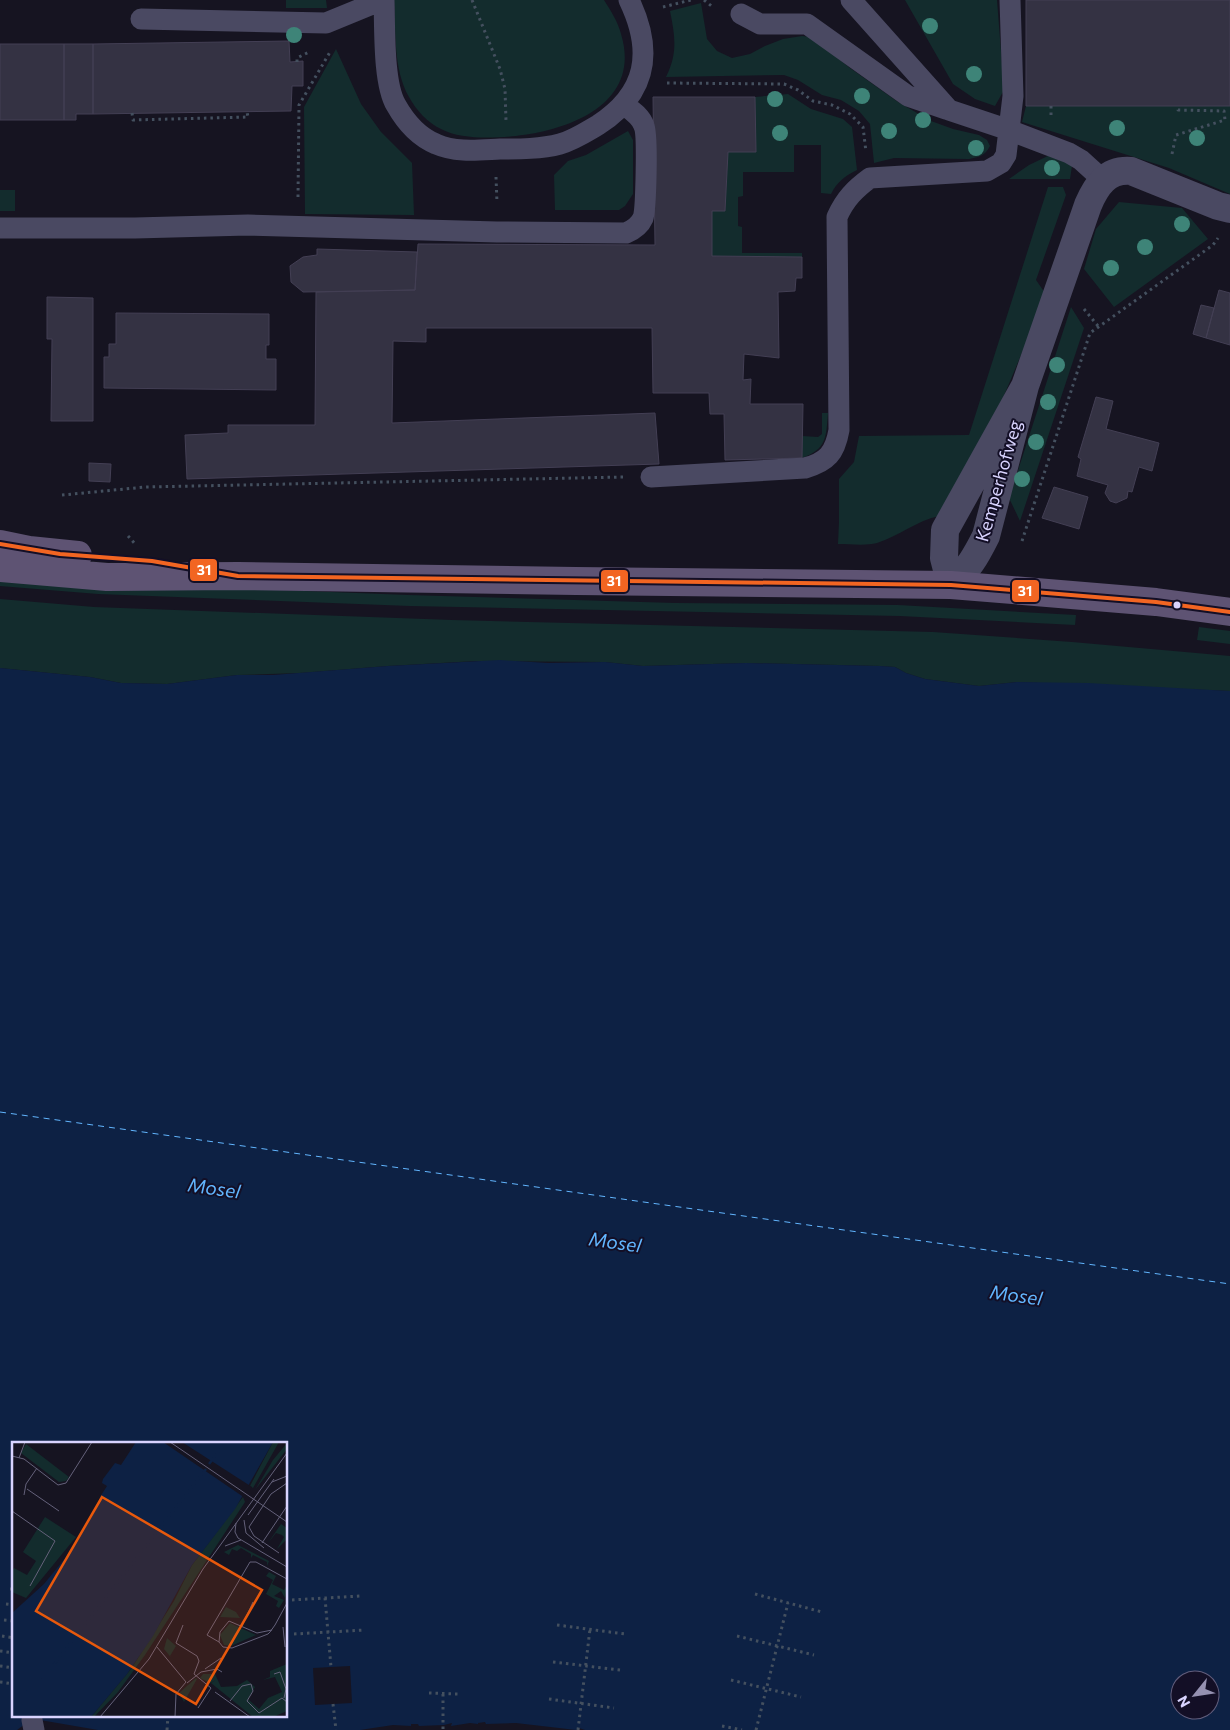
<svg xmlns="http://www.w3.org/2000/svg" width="1230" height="1730" font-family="Commissioner,sans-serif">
  <rect width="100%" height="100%" fill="#161421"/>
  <path fill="#132c2d" d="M 286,0 L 326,0 L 327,8 L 286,8 Z
    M 394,0 L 604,0 C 611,11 618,22 621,34 C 642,103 571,130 516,136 C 493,138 462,140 441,129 C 428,123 416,110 409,97 C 393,69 396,31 394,0 Z
    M 905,0 L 997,0 L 1004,90 L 995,106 L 975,99 L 953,84 Z
    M 701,3 L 707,39 L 717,51 L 732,58 L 750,54 L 765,46 L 783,39 L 802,36 L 811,37 L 850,68 L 898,102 L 931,121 L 953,129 L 979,135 L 987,140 L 990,146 C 985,156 979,157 969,159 L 894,158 L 874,163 L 870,124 L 859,111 L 841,100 L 822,95 L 798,80 L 784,75 L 666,77 C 678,53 675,36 670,11 Z
    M 336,49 L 361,104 L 381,132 L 412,163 L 414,215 L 305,214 L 304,107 Z
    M 788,94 L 811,109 L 843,119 L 852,127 L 857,170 C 845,176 837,182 831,194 L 821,193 L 821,145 L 794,145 L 794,172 L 743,172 L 743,196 L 738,197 L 738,226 L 742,227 L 742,253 L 802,253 L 802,257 L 712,256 L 712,211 L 725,211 L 728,152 L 756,152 L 755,97 Z
    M 1026,106 L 1230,106 L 1230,194 L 1169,168 L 1022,122 Z
    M 628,131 L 633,140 L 633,194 L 625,206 L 619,210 L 555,210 L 554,175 L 568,161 L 586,155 Z
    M 1052,154 L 1072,166 L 1070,179 L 1009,179 L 1029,165 Z
    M 1048,187 L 1063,187 L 1066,195 L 1036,280 L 1045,293 L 1037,317 L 992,424 L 939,516 C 916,521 899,536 877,543 C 866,546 850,544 838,544 L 839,522 L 839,479 L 854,462 L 859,436 L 969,435 Z
    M 0,190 L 15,190 L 15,211 L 0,211 Z
    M 1119,202 L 1182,208 L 1208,239 L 1114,307 L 1084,269 L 1096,229 Z
    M 1071,307 L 1084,328 L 1020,521 L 1009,498 Z
    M 822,413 L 828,413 C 826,437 827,449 802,458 L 802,436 L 818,437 L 822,434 Z
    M 0,574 L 98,583 L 408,595 L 675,603 L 898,605 L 1076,615 L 1075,625 L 900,616 L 410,606 L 98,594 L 0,586 Z
    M 0,599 L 94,607 L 452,620 L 933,632 L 1072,642 L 1230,656 L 1230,691 L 1017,682 L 979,686 L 925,679 L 906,673 L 895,667 L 880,666 L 746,663 L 643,666 L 605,662 L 476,661 L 388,666 L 300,673 L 237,675 L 167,684 L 121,683 L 90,677 L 0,668 Z
    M 1199,627 L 1230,631 L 1230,644 L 1197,640 Z"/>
  <path fill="#0d2144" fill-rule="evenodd" d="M 500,660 L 548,663 L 605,662 L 643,666 L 746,663 L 880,666 L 895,667 L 906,673 L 925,679 L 979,686 L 1017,682 L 1088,683 L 1230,691 L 1230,1730 L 585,1730 L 579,1728 L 576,1730 L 516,1723 L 486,1724 L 485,1722 L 478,1723 L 478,1724 L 470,1723 L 451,1726 L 452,1723 L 444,1725 L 419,1726 L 418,1724 L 411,1724 L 411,1726 L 393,1725 L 360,1730 L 98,1730 L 40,1720 L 25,1724 L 17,1730 L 0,1730 L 0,668 L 90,677 L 121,683 L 167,684 L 237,675 L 273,675 L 388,666 ZM 14,1444 L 286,1444 L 286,1716 L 14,1716 ZM 1180,1680 L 1210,1680 L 1210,1710 L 1180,1710 Z"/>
  <path fill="#161421" d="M 350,1666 L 352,1703 L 315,1705 L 313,1668 Z"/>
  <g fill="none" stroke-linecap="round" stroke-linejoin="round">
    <path stroke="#62b6ff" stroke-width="1" stroke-dasharray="6 5" stroke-linecap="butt" d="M 0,1112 L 1230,1284"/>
  </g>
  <path fill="#343243" stroke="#433f54" d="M 1026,0 L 1230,0 L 1230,106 L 1026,106 Z
    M 289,41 L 290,62 L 303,61 L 303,86 L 292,86 L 291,111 L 93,114 L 93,44 Z
    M 0,44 L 64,44 L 64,120 L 0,120 Z
    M 64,44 L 93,44 L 93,114 L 76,114 L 76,120 L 64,120 Z
    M 653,97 L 755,97 L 756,152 L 728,152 L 725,211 L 712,211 L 712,256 L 802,257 L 802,278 L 796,278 L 795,291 L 778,292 L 779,358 L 744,354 L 743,380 L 751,379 L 750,404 L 803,404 L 802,458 L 725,460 L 724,414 L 710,414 L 709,393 L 653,393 L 652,328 L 426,328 L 426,342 L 393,341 L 392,423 L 655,413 L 659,464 L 187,479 L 185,435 L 228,433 L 228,425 L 315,425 L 316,292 L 415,290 L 418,244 L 655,245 Z
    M 317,249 L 417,252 L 415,290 L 303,292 L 291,282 L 290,266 L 303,257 L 317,255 Z
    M 1219,290 L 1230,293 L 1230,345 L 1206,338 Z
    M 47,297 L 93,298 L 93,421 L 51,421 L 52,339 L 47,339 Z
    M 1201,305 L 1214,308 L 1206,338 L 1193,334 Z
    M 116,313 L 269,314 L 269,345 L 266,345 L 266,359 L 276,359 L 276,390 L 104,388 L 104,357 L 109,357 L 109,344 L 116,344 Z
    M 1096,397 L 1113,401 L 1106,429 L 1159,443 L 1152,471 L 1139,467 L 1132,492 L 1128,491 L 1127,498 L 1116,503 L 1110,501 L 1105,493 L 1108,485 L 1077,476 L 1081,459 L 1078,457 Z
    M 89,463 L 111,464 L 110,482 L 89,481 Z
    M 1054,487 L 1088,497 L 1079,529 L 1042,518 Z"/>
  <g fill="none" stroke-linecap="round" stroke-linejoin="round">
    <path stroke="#44505f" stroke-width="3" stroke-dasharray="2.5 4" stroke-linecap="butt" d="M 472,0 L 500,69 L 505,89 L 506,121
      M 704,0 L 714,8
      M 663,7 L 691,0
      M 297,62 L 297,58 L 309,52
      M 667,83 L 784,84 L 798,90 L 813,101 L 832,105 L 850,114 L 863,127 L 866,152
      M 132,113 L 133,120 L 248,117 L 247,112
      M 1051,115 L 1051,106
      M 1172,154 L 1176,135 L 1225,120 L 1224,111 L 1178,110 L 1178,106
      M 496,177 L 497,203
      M 298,197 L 299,105 L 330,52
      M 1084,309 L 1098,326
      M 62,495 L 146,487 L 623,477
      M 128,536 L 136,545
      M 1022,541 L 1090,333 L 1213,245 L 1218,238
      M 10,1589 L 14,1589
      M 755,1594 L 822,1612
      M 325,1598 L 331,1667
      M 292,1600 L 360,1596
      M 6,1604 L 14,1605
      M 4,1620 L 14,1621
      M 557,1625 L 625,1634
      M 294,1634 L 364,1630
      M 2,1636 L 14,1638
      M 737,1636 L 814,1655
      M 0,1651 L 14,1653
      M 553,1662 L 620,1670
      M 0,1666 L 14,1668
      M 731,1680 L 801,1697
      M 0,1682 L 14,1684
      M 429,1693 L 458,1694
      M 443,1694 L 443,1730
      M 549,1699 L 614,1708
      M 333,1704 L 336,1730
      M 722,1726 L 742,1730
      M 167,1730 L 168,1716
      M 578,1730 L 590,1629
      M 756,1730 L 788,1603"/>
    <path stroke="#4a4962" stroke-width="21" d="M 384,0 C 385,27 383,83 396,105 C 405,121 419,137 436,144 C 456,153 479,150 500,149 C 520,149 541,149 560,144 C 574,140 586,132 598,125 C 647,93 654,52 629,0
      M 851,0 L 949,110 L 1009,130 L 1069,153 L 1081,160 L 1103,180
      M 741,14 L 760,24 L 807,24 L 908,96 L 946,109
      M 141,19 L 326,23 L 382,0
      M 0,228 L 135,228 L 248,225 L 497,232 L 626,233 C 633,230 640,225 643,218 C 646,210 648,135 644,126 C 641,116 631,110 623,104
      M 651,477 L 805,468 C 827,462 835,453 839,430 L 837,217 C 845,199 855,189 870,178 L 987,171 L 1001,163 L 1006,155 L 1013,96 L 1010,0
      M 32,1720 L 34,1730"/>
    <path stroke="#4a4962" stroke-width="28" d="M 1025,386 L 945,530 L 944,558 L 951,585 C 969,568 975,558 986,536 L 1025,386 L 1088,205 C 1096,186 1107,169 1131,171 L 1218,206 L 1230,209"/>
    <path stroke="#5e5373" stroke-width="28" d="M 0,544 L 29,550 L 78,555
      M 0,568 L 107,577 L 238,576 L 576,581 L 951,585 L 1156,602 L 1230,612"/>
    <g stroke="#130f26" stroke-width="8">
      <path id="bus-1" d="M 0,544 L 60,554 L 152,561 L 238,576 L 951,585 L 1156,602 L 1230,612"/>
    </g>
    <use href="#bus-1" stroke="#f26522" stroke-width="4"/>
  </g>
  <g fill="#3e8478">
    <circle cx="930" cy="26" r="8"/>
    <circle cx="294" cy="35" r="8"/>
    <circle cx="974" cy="74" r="8"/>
    <circle cx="862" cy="96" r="8"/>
    <circle cx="775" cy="99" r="8"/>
    <circle cx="923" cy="120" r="8"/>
    <circle cx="1117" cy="128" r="8"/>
    <circle cx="889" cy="131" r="8"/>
    <circle cx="780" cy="133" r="8"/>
    <circle cx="1197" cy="138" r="8"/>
    <circle cx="976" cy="148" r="8"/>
    <circle cx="1052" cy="168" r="8"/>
    <circle cx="1182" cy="224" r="8"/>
    <circle cx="1145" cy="247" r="8"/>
    <circle cx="1111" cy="268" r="8"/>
    <circle cx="1057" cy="365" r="8"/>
    <circle cx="1048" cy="402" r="8"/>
    <circle cx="1036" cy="442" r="8"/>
    <circle cx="1022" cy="479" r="8"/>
  </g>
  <circle fill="#d9d4ff" stroke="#130f26" stroke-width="2" cx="1177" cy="605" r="4.5"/>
  <g text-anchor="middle" stroke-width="4" stroke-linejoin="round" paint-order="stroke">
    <g font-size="18" fill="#d9d4ff" stroke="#130f26">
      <text transform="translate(999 481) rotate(-74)" y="6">Kemperhofweg</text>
    </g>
    <g font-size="19" font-style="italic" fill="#62b6ff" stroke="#130f26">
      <text transform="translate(214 1188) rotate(8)" y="7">Mosel</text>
      <text transform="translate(615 1242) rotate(8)" y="7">Mosel</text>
      <text transform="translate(1016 1295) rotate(8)" y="7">Mosel</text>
    </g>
  </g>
  <g transform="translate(12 1442)">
    <rect width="275" height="275" fill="#161421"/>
    <path d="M 261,0 L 267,0 L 241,46 L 238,44 ZM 275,1 L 275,7 L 243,48 L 261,18 ZM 14,2 L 57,35 L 54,39 L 47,40 L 9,11 ZM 231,55 L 233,60 L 133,213 L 106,250 L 82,275 L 79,275 L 119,227 L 162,159 L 180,123 ZM 33,75 L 64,95 L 14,156 L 0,150 L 0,129 L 2,126 L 15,133 L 24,119 L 11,110 ZM 269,82 L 275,86 L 275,97 L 265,107 L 272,95 L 270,93 L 264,91 L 256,101 ZM 226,103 L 257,119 L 255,124 L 255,120 L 241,113 L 239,116 L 239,112 L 229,106 L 225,109 L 220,107 L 217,113 L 212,110 ZM 257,130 L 264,134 L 260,142 L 272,148 L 275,143 L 273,156 L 269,149 L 262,154 L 272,158 L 267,166 L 264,164 L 266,159 L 254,152 L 261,138 L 254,134 ZM 214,165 L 224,170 L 228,176 L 208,175 ZM 218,181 L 244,193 L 219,204 L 212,203 L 208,193 ZM 155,196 L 164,204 L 158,214 L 176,236 L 152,207 ZM 275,222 L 275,269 L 261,275 L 241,275 L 199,241 L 204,238 L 198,241 L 188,236 L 191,232 L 203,232 L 209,245 L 225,244 L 235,238 L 243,245 L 236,257 L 247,267 L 256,256 L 270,250 L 263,235 L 251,238 L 258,235 L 258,229 ZM 184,236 L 185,237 L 172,260 L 167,251 Z" fill="#132c2d"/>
    <path d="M 124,0 L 261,0 L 223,67 L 180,123 L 141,194 L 115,232 L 79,275 L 0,275 L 0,171 L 32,142 L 59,109 L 89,59 L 88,55 L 95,44 L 90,41 L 91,37 L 103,21 L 109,23 Z" fill="#0d2144"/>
    <path d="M 151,0 L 170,0 L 240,45 L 233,56 Z" fill="#161421"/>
    <path fill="none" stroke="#0d2144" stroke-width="2.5" d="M 197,22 L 214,0M 0,265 L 43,221 L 194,27"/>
    <path fill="none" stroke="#64617a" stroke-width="1" d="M 158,0 L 275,80M 0,14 L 12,17 L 46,43 L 54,41 L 80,0M 7,16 L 13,0M 260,40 L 275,34M 15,47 L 47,69M 12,53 L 14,42 L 25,26M 0,69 L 43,99 L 18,144M 236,73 L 262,37M 232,78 L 234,91 L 252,106M 224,81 L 223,90 L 226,96 L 275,125M 250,101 L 275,64M 213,104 L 229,98M 267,111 L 242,94 L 237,85 L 259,52 L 275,41M 171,183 L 164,201 L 185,214 L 187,219 L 182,232 L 199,246 L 186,266M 230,184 L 241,160M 271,185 L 273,205M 260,188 L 245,191 L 217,179 L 208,190 L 207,200 L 211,205 L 220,206 L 256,192 L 258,190 L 263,183 L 275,161M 207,200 L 195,193 L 238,120 L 244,120 L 275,137M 145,205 L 174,240 L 164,252 L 163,275M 193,227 L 209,216M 262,232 L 268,230 L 274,247 L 272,256M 175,241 L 189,230 L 205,227 L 210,230M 203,250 L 238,275M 218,259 L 230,244 L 239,242 L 241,249 L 235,259 L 247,271 L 270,256 L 275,260M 88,275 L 137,217 L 191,127 L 275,11"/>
    <path fill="#e8590c" fill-opacity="0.15" stroke="#e8590c" stroke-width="2.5" d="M 90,55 L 250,148 L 184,262 L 24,169 Z"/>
    <rect width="275" height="275" fill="none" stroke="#d9d4ff" stroke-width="2.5"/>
  </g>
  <g stroke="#130f26" stroke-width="2">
    <rect x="189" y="558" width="29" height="24" rx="5" fill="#f26522"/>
    <rect x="600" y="569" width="29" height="24" rx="5" fill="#f26522"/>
    <rect x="1011" y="579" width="29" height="24" rx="5" fill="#f26522"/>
  </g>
  <g font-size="14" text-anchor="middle" font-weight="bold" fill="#fff">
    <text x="204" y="575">31</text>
    <text x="614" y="586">31</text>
    <text x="1025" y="596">31</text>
  </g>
  <g transform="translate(1195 1695) rotate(240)"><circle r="24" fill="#130f26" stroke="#625e7d"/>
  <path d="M0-4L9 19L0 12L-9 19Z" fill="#9591b1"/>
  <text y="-8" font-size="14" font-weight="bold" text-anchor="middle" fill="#d9d4ff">N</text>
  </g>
</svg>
